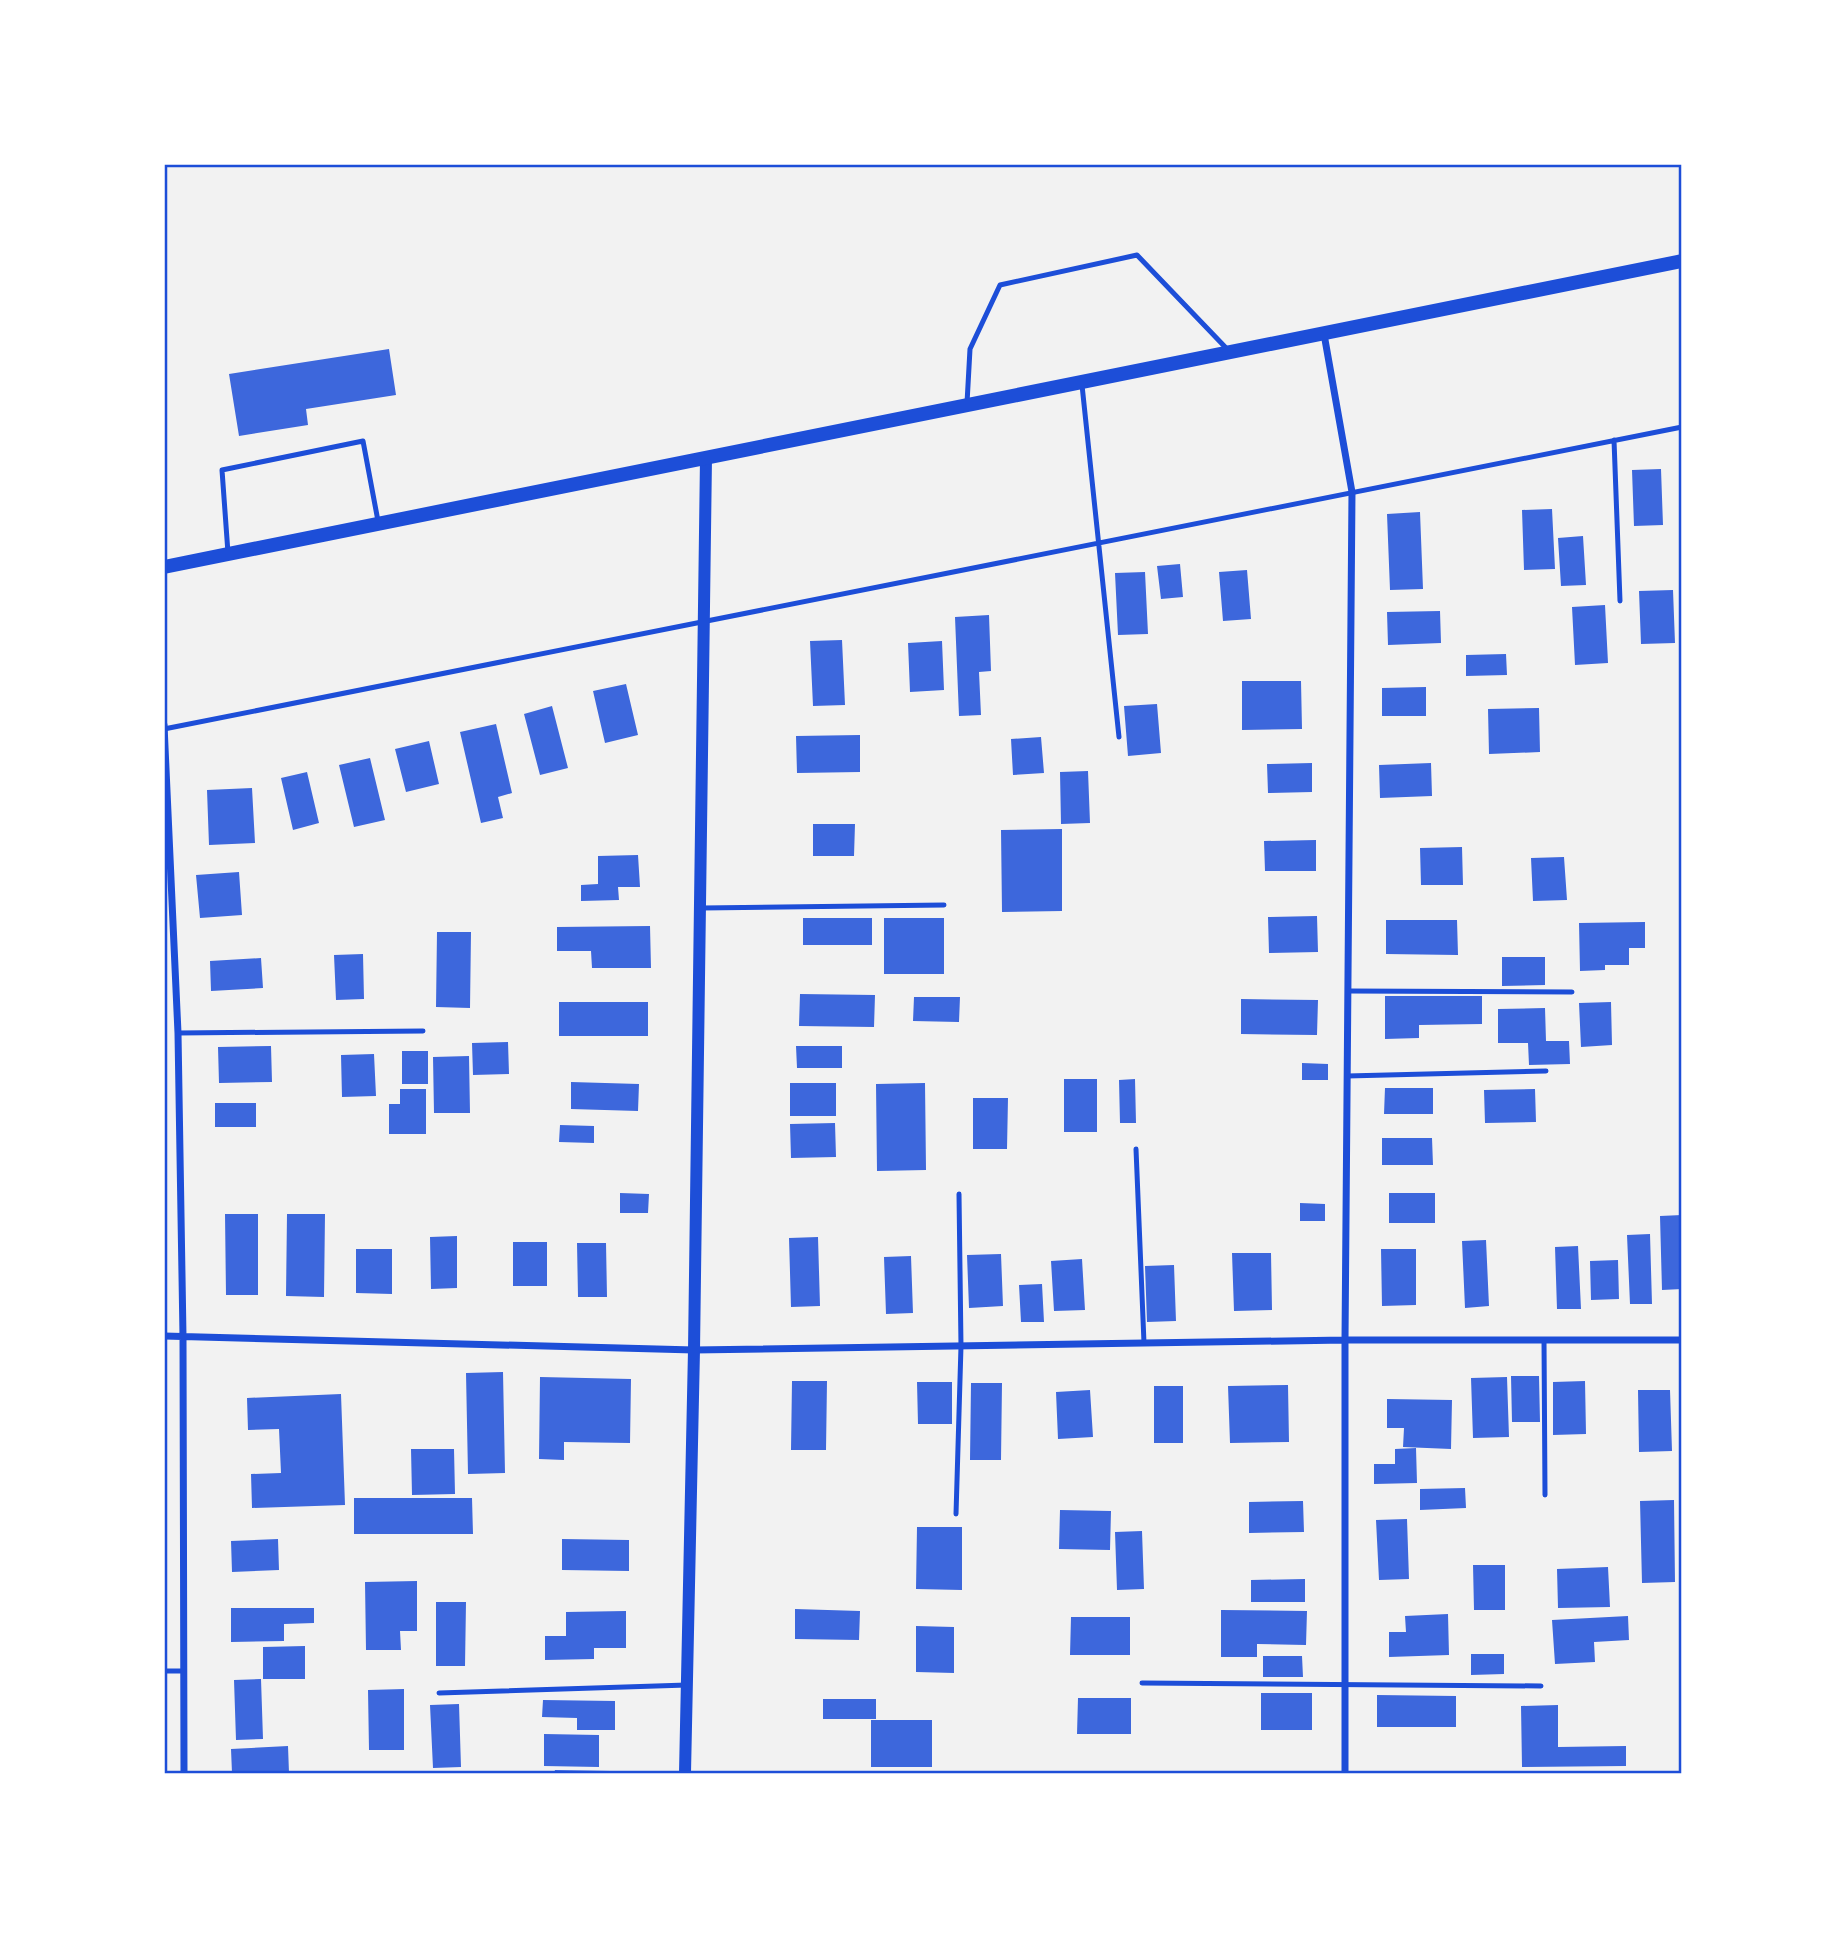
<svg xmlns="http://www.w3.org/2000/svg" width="1846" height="1938" font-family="Commissioner,sans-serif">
  <rect width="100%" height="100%" fill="#f2f2f2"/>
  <path fill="#3d67dc" d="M 389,349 L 396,395 L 306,409 L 308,425 L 239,436 L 229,374 Z
    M 1661,469 L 1663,525 L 1634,526 L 1632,470 Z
    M 1552,509 L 1555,569 L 1524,570 L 1522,510 Z
    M 1420,512 L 1423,589 L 1390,590 L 1387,514 Z
    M 1583,536 L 1586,585 L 1561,586 L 1558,538 Z
    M 1180,564 L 1183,597 L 1161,599 L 1157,566 Z
    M 1247,570 L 1251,619 L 1223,621 L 1219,572 Z
    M 1145,572 L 1148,634 L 1118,635 L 1115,573 Z
    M 1673,590 L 1675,643 L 1641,644 L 1639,591 Z
    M 1605,605 L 1608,663 L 1575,665 L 1572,607 Z
    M 1440,611 L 1441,643 L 1388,645 L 1387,612 Z
    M 989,615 L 991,671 L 979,672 L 981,715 L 959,716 L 955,617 Z
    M 842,640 L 845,705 L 813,706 L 810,641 Z
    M 942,641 L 944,690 L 910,692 L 908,643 Z
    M 1506,654 L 1507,675 L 1466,676 L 1466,655 Z
    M 1242,681 L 1301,681 L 1302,729 L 1242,730 Z
    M 626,684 L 638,735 L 605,743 L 593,691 Z
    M 1426,687 L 1426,716 L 1382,716 L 1382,688 Z
    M 1157,704 L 1161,753 L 1128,756 L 1124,706 Z
    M 552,706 L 568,768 L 540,775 L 524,714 Z
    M 1539,708 L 1540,752 L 1489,754 L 1488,709 Z
    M 496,724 L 512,793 L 498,797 L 503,818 L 481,823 L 460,732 Z
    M 860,735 L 860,772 L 797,773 L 796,736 Z
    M 1041,737 L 1044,773 L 1013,775 L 1011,739 Z
    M 429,741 L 439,784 L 406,792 L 395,749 Z
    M 370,758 L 385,820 L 354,827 L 339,765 Z
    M 1312,763 L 1312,792 L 1268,793 L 1267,764 Z
    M 1431,763 L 1432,796 L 1380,798 L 1379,765 Z
    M 1088,771 L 1090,823 L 1061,824 L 1060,772 Z
    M 307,772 L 319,823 L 293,830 L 281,778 Z
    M 252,788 L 255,843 L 209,845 L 207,790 Z
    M 813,824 L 855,824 L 854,856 L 813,856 Z
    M 1062,829 L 1062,911 L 1002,912 L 1001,830 Z
    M 1316,840 L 1316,871 L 1265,871 L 1264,841 Z
    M 1462,847 L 1463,885 L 1421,885 L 1420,848 Z
    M 638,855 L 640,887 L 618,887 L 619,900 L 581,901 L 581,885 L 598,884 L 598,856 Z
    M 1564,857 L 1567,900 L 1533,901 L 1531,858 Z
    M 239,872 L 242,915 L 200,918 L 196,875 Z
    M 1317,916 L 1318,952 L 1269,953 L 1268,917 Z
    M 803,918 L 872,918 L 872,945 L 803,945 Z
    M 884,918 L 944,918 L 944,974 L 884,974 Z
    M 1386,920 L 1457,920 L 1458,955 L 1386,954 Z
    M 1645,922 L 1645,948 L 1629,948 L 1629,965 L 1605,965 L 1605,970 L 1580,971 L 1579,923 Z
    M 650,926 L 651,968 L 592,968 L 591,951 L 557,951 L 557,927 Z
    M 437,932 L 471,932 L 470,1008 L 436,1007 Z
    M 363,954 L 364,999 L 336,1000 L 334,955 Z
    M 1502,957 L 1545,957 L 1545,985 L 1502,986 Z
    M 261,958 L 263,988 L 211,991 L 210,961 Z
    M 800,994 L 875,995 L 874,1027 L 799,1026 Z
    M 1385,996 L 1482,996 L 1482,1024 L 1419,1025 L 1419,1038 L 1385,1039 Z
    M 914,997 L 960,997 L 959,1022 L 913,1021 Z
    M 1241,999 L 1318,1000 L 1317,1035 L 1241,1034 Z
    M 559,1002 L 648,1002 L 648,1036 L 559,1036 Z
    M 1611,1002 L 1612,1045 L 1581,1047 L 1579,1003 Z
    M 1545,1008 L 1546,1041 L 1569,1041 L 1570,1064 L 1529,1065 L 1528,1043 L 1498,1043 L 1498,1009 Z
    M 508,1042 L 509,1074 L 473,1075 L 472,1043 Z
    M 271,1046 L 272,1082 L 219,1083 L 218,1047 Z
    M 796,1046 L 842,1046 L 842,1068 L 797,1068 Z
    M 402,1051 L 428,1051 L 428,1084 L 402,1084 Z
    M 374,1054 L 376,1096 L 342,1097 L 341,1055 Z
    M 469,1056 L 470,1113 L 434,1113 L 433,1057 Z
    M 1302,1063 L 1328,1064 L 1328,1080 L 1302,1080 Z
    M 1064,1079 L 1097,1079 L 1097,1132 L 1064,1132 Z
    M 1135,1079 L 1136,1123 L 1120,1123 L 1119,1080 Z
    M 571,1082 L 639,1084 L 638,1111 L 571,1109 Z
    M 790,1083 L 836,1083 L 836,1116 L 790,1116 Z
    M 925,1083 L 926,1170 L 877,1171 L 876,1084 Z
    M 1385,1088 L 1433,1088 L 1433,1114 L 1384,1114 Z
    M 400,1089 L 426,1089 L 426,1134 L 389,1134 L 389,1104 L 400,1104 Z
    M 1535,1089 L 1536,1122 L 1485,1123 L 1484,1090 Z
    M 973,1098 L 1008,1098 L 1007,1149 L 973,1149 Z
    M 215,1103 L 256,1103 L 256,1127 L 215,1127 Z
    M 835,1123 L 836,1157 L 791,1158 L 790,1124 Z
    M 560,1125 L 594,1126 L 594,1143 L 559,1142 Z
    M 1382,1138 L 1432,1138 L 1433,1165 L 1382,1165 Z
    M 620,1193 L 649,1194 L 648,1213 L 620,1213 Z
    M 1389,1193 L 1435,1193 L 1435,1223 L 1389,1223 Z
    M 1300,1203 L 1325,1204 L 1325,1221 L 1300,1221 Z
    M 225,1214 L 258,1214 L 258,1295 L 226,1295 Z
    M 287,1214 L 325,1214 L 324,1297 L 286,1296 Z
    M 1682,1215 L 1682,1289 L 1662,1290 L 1660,1216 Z
    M 1650,1234 L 1652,1304 L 1630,1304 L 1627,1235 Z
    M 457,1236 L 457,1288 L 431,1289 L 430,1237 Z
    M 818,1237 L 820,1306 L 791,1307 L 789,1238 Z
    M 1486,1240 L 1489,1306 L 1465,1308 L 1462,1241 Z
    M 513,1242 L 547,1242 L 547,1286 L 513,1286 Z
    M 577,1243 L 606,1243 L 607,1297 L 578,1297 Z
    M 1578,1246 L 1581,1309 L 1557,1309 L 1555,1247 Z
    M 356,1249 L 392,1249 L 392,1294 L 356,1293 Z
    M 1381,1249 L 1416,1249 L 1416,1305 L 1382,1306 Z
    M 1232,1253 L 1271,1253 L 1272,1310 L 1234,1311 Z
    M 1001,1254 L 1003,1306 L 969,1308 L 967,1255 Z
    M 911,1256 L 913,1313 L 886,1314 L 884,1257 Z
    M 1082,1259 L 1085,1310 L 1054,1311 L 1051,1261 Z
    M 1618,1260 L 1619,1299 L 1591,1300 L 1590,1261 Z
    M 1174,1265 L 1176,1321 L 1147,1322 L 1145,1266 Z
    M 1042,1284 L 1044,1322 L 1021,1322 L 1019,1285 Z
    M 503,1372 L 505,1473 L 468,1474 L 466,1373 Z
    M 1511,1376 L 1539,1376 L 1540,1422 L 1512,1422 Z
    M 540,1377 L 631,1379 L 630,1443 L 564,1442 L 564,1460 L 539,1459 Z
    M 1507,1377 L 1509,1437 L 1473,1438 L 1471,1378 Z
    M 792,1381 L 827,1381 L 826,1450 L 791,1450 Z
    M 1585,1381 L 1586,1434 L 1553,1435 L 1553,1382 Z
    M 917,1382 L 952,1382 L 952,1424 L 918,1424 Z
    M 971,1383 L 1002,1383 L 1001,1460 L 970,1460 Z
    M 1288,1385 L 1289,1442 L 1230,1443 L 1228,1386 Z
    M 1154,1386 L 1183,1386 L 1183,1443 L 1154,1443 Z
    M 1090,1390 L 1093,1437 L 1058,1439 L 1056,1392 Z
    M 1638,1390 L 1670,1390 L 1672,1451 L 1639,1452 Z
    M 341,1394 L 345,1505 L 252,1508 L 251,1474 L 281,1473 L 279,1429 L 248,1430 L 247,1398 Z
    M 1387,1399 L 1452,1400 L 1451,1449 L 1403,1447 L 1404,1428 L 1387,1428 Z
    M 1416,1448 L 1417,1483 L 1374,1484 L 1374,1464 L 1395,1464 L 1395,1449 Z
    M 411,1449 L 454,1449 L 455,1494 L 412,1495 Z
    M 1465,1488 L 1466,1508 L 1420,1510 L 1420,1489 Z
    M 354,1498 L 472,1498 L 473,1534 L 354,1534 Z
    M 1674,1500 L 1675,1582 L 1642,1583 L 1640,1501 Z
    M 1303,1501 L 1304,1532 L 1249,1533 L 1249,1502 Z
    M 1060,1510 L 1111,1511 L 1110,1550 L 1059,1549 Z
    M 1407,1519 L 1409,1579 L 1379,1580 L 1376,1520 Z
    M 917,1527 L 962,1527 L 962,1590 L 916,1589 Z
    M 1142,1531 L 1144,1589 L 1117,1590 L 1115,1532 Z
    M 278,1539 L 279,1570 L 232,1572 L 231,1541 Z
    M 562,1539 L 629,1540 L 629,1571 L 562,1570 Z
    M 1473,1565 L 1505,1565 L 1505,1610 L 1474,1610 Z
    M 1608,1567 L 1610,1607 L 1558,1608 L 1557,1569 Z
    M 1305,1579 L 1305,1602 L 1251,1602 L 1251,1580 Z
    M 417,1581 L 417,1631 L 400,1631 L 401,1650 L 366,1650 L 365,1582 Z
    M 436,1602 L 466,1602 L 465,1666 L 436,1666 Z
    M 231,1608 L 314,1608 L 314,1623 L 284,1624 L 284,1641 L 231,1642 Z
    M 795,1609 L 860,1611 L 859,1640 L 795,1639 Z
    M 1221,1610 L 1307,1611 L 1306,1645 L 1257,1644 L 1257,1657 L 1221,1657 Z
    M 626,1611 L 626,1648 L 594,1648 L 594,1659 L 545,1660 L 545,1636 L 566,1636 L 566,1612 Z
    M 1448,1614 L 1449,1655 L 1389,1657 L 1389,1632 L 1406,1632 L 1405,1616 Z
    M 1628,1616 L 1629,1640 L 1594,1642 L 1595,1662 L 1555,1664 L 1552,1620 Z
    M 1071,1617 L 1130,1617 L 1130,1655 L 1070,1655 Z
    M 916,1626 L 954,1627 L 954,1673 L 916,1672 Z
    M 305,1646 L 305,1679 L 263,1679 L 263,1647 Z
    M 1471,1654 L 1504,1654 L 1504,1674 L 1471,1675 Z
    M 1263,1656 L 1302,1656 L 1303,1677 L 1263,1677 Z
    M 261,1679 L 263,1739 L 236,1740 L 234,1680 Z
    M 404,1689 L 404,1750 L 369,1750 L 368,1690 Z
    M 1261,1693 L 1312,1693 L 1312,1730 L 1261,1730 Z
    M 1377,1695 L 1456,1696 L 1456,1727 L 1377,1727 Z
    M 1078,1698 L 1131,1698 L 1131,1734 L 1077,1734 Z
    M 823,1699 L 876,1699 L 876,1719 L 823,1719 Z
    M 543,1700 L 615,1701 L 615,1730 L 577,1730 L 577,1718 L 542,1717 Z
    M 459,1704 L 461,1767 L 433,1768 L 430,1705 Z
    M 1558,1705 L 1558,1747 L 1626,1746 L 1626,1766 L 1522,1767 L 1521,1706 Z
    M 871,1720 L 932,1720 L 932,1767 L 871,1767 Z
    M 544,1734 L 599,1735 L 599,1767 L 544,1766 Z
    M 288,1746 L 289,1773 L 232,1773 L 231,1749 Z
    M 555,1770 L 610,1771 L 610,1773 L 554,1773 Z"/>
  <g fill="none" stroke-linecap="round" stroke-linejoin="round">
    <path stroke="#1d4ed8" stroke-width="5" d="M 1082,385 L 1119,737
      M 967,403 L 970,349 L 1000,285 L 1137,255 L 1228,350
      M 1614,440 L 1620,601
      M 228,553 L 222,470 L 363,441 L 378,521
      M 164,729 L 1682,427
      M 702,908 L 944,905
      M 1348,991 L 1572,992
      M 178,1033 L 423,1031
      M 1347,1076 L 1546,1071
      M 1136,1149 L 1144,1343
      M 1544,1340 L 1545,1495
      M 956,1514 L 961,1346 L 959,1194
      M 164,1671 L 184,1671
      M 1142,1683 L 1541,1686
      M 439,1693 L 687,1685"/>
    <path stroke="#1d4ed8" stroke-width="7" d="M 1324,334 L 1352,492 L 1345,1340 L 1345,1773
      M 164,725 L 178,1033 L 183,1336 L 184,1773
      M 164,1336 L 694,1350 L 1345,1340 L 1682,1340"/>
    <path stroke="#1d4ed8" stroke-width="12" d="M 685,1773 L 694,1350 L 706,458"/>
    <path stroke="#1d4ed8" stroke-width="14" d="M 164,567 L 1682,261"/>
  </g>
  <rect width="1846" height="1938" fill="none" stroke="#ffffff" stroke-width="332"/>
  <rect x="166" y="166" width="1514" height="1606" fill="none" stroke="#1d4ed8" stroke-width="2.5"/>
</svg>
